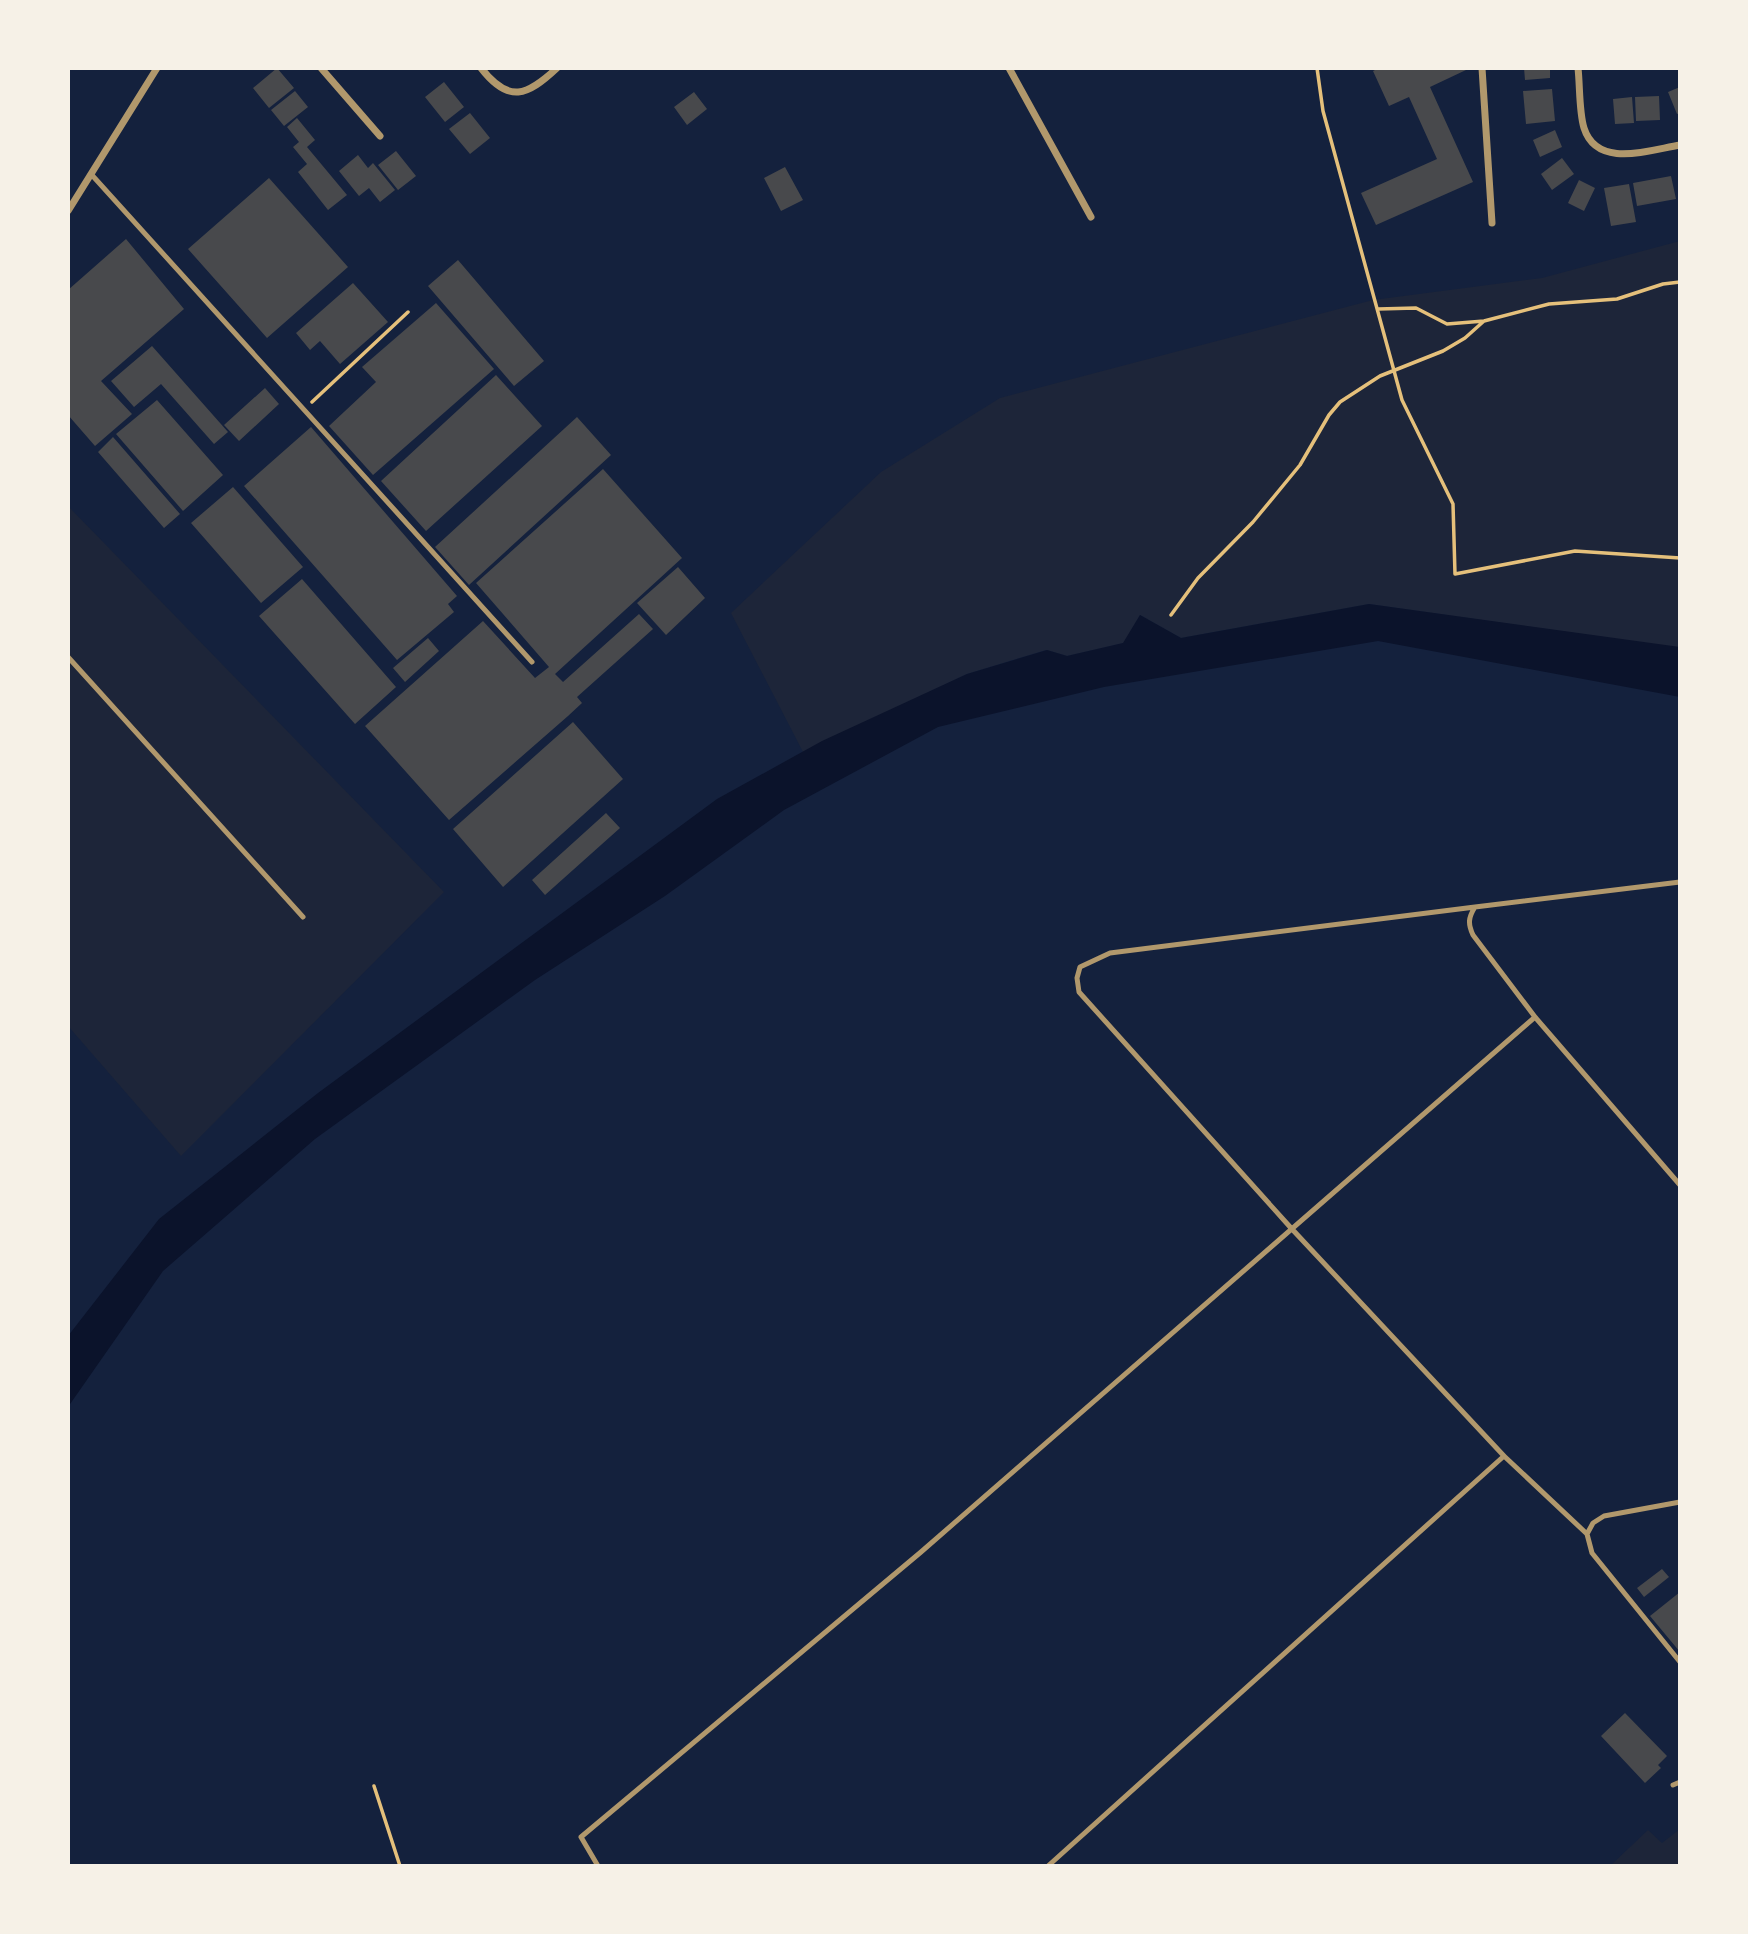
<svg xmlns="http://www.w3.org/2000/svg" width="1748" height="1934" font-family="Jost,sans-serif">
  <rect width="100%" height="100%" fill="#14213d"/>
  <path fill="#1d2539" d="M 1680,241 L 1680,648 L 1369,604 L 1181,638 L 1140,615 L 1124,643 L 1067,656 L 1046,650 L 967,674 L 803,752 L 731,613 L 881,472 L 1000,398 L 1373,300 L 1542,278 Z
    M 68,506 L 444,892 L 181,1156 L 68,1026 Z
    M 1680,1829 L 1680,1866 L 1610,1866 L 1648,1830 L 1662,1843 Z"/>
  <path fill="#0b132b" d="M 1369,604 L 1680,647 L 1680,697 L 1378,641 L 1104,687 L 938,727 L 784,810 L 665,896 L 535,980 L 315,1139 L 163,1271 L 68,1407 L 68,1336 L 159,1219 L 318,1093 L 717,799 L 822,741 L 967,674 L 1047,650 L 1067,656 L 1123,643 L 1140,615 L 1181,638 Z"/>
  <path fill="#48494c" d="M 277,68 L 294,88 L 269,108 L 253,88 Z
    M 1379,68 L 1465,68 L 1466,70 L 1430,87 L 1473,182 L 1376,225 L 1361,193 L 1437,159 L 1409,97 L 1389,106 L 1373,71 Z
    M 1524,68 L 1550,68 L 1550,78 L 1525,80 Z
    M 444,82 L 464,107 L 445,122 L 425,97 Z
    M 1680,87 L 1680,113 L 1677,114 L 1668,92 Z
    M 1552,89 L 1555,121 L 1526,124 L 1523,91 Z
    M 295,91 L 308,107 L 284,126 L 271,110 Z
    M 694,92 L 707,109 L 687,125 L 674,107 Z
    M 1659,96 L 1660,120 L 1636,121 L 1635,97 Z
    M 1632,97 L 1634,123 L 1615,124 L 1613,99 Z
    M 470,113 L 490,138 L 470,154 L 449,129 Z
    M 297,118 L 315,140 L 307,147 L 347,195 L 328,210 L 298,172 L 307,164 L 293,147 L 299,142 L 287,127 Z
    M 1555,130 L 1562,147 L 1540,157 L 1533,140 Z
    M 396,151 L 416,176 L 398,190 L 378,165 Z
    M 358,155 L 368,168 L 373,163 L 395,190 L 380,202 L 369,188 L 359,196 L 339,171 Z
    M 1562,158 L 1574,174 L 1552,190 L 1541,174 Z
    M 785,167 L 803,200 L 781,211 L 764,178 Z
    M 1671,176 L 1676,199 L 1637,206 L 1633,183 Z
    M 269,178 L 348,267 L 267,338 L 188,249 Z
    M 1579,180 L 1595,188 L 1584,211 L 1568,203 Z
    M 1629,184 L 1636,222 L 1611,226 L 1604,188 Z
    M 126,239 L 184,309 L 101,381 L 132,414 L 95,446 L 68,415 L 68,290 Z
    M 458,260 L 544,361 L 514,386 L 428,286 Z
    M 353,283 L 388,322 L 340,364 L 320,341 L 310,350 L 296,333 Z
    M 436,303 L 494,369 L 373,475 L 329,426 L 376,382 L 362,367 Z
    M 152,346 L 228,432 L 214,444 L 161,384 L 134,407 L 111,381 Z
    M 496,375 L 542,426 L 426,531 L 381,481 Z
    M 265,388 L 279,404 L 239,441 L 224,425 Z
    M 157,400 L 223,475 L 183,511 L 116,434 Z
    M 577,417 L 611,455 L 469,585 L 435,547 Z
    M 311,427 L 457,596 L 448,604 L 454,612 L 397,660 L 244,486 Z
    M 113,437 L 180,514 L 164,528 L 98,452 Z
    M 603,469 L 682,558 L 555,674 L 563,682 L 639,614 L 653,629 L 577,697 L 582,703 L 568,716 L 449,820 L 365,726 L 483,621 L 535,678 L 549,667 L 476,583 Z
    M 233,487 L 303,567 L 261,603 L 191,523 Z
    M 678,567 L 705,598 L 666,635 L 637,603 Z
    M 302,579 L 396,687 L 355,724 L 259,616 Z
    M 428,638 L 439,651 L 405,682 L 393,668 Z
    M 573,722 L 623,779 L 503,887 L 453,829 Z
    M 606,813 L 620,828 L 545,895 L 532,880 Z
    M 1662,1569 L 1669,1577 L 1644,1597 L 1637,1588 Z
    M 1680,1592 L 1680,1652 L 1650,1616 Z
    M 1625,1713 L 1667,1756 L 1658,1765 L 1661,1768 L 1645,1783 L 1601,1736 Z"/>
  <g fill="none" stroke-linecap="round" stroke-linejoin="round">
    <path stroke="#e5c07b" stroke-width="3.5" d="M 1317,68 L 1323,111 L 1402,400 L 1453,504 L 1455,574 L 1575,551 L 1680,558
      M 1378,309 L 1416,308 L 1447,324 L 1484,321 L 1549,304 L 1617,299 L 1663,284 L 1680,282
      M 312,402 L 408,312
      M 1171,615 L 1198,578 L 1253,522 L 1300,465 L 1329,415 L 1340,402 L 1380,376 L 1443,351 L 1465,338 L 1484,321
      M 374,1786 L 400,1866"/>
    <path stroke="#b1986c" stroke-width="5" d="M 91,174 L 532,662
      M 68,657 L 303,917
      M 1475,907 L 1110,953 L 1080,967 L 1077,978 L 1079,992 L 1291,1228 L 1504,1456 L 1587,1534 L 1593,1523 L 1604,1516 L 1680,1502
      M 1535,1017 L 1680,1185
      M 1587,1534 L 1592,1553 L 1680,1662
      M 1673,1785 L 1680,1782
      M 598,1866 L 581,1837 L 921,1552 L 1535,1017 L 1473,935 C 1468,924 1468,918 1475,907 L 1680,882
      M 1048,1866 L 1504,1456"/>
    <path stroke="#b1986c" stroke-width="7" d="M 321,68 L 380,136
      M 481,68 C 509,104 527,96 557,68
      M 1009,68 L 1091,217
      M 1482,68 L 1492,223
      M 1578,68 C 1580,86 1579,112 1584,128 C 1597,169 1649,150 1680,145
      M 68,211 L 157,68"/>
  </g>
  <rect width="1748" height="1934" fill="none" stroke="#f6f1e7" stroke-width="140"/>
</svg>
